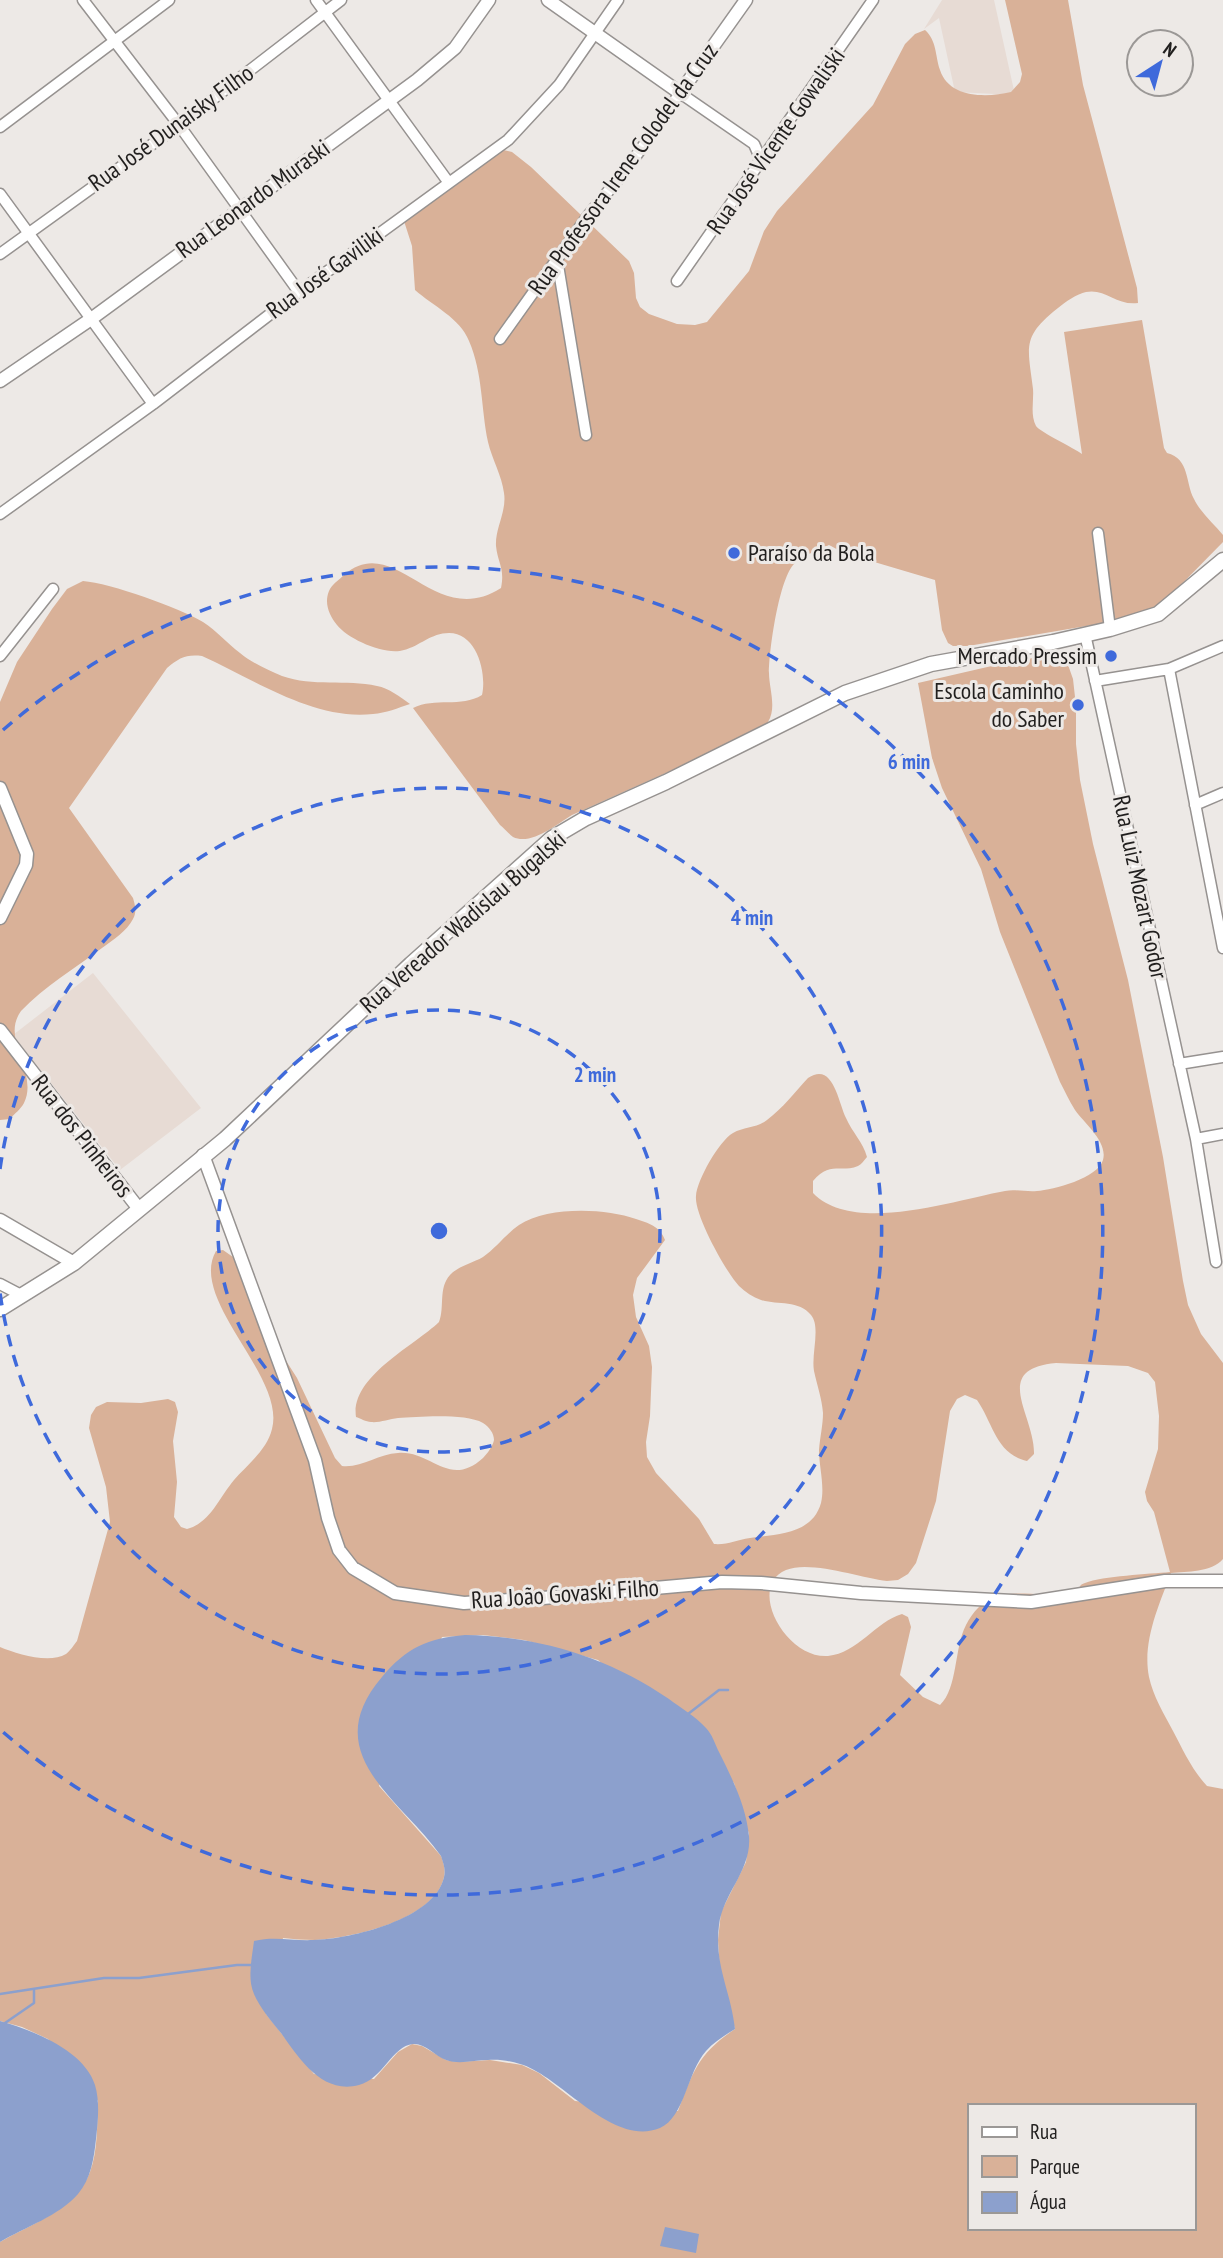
<svg xmlns="http://www.w3.org/2000/svg" width="1223" height="2258" font-family="'PT Sans Narrow',sans-serif">
  <rect width="100%" height="100%" fill="#ede9e6"/>
  <path fill="#e7dbd4" d="M 942,0 L 994,0 L 1015,95 L 955,92 L 939,18 L 924,29 Z
    M 93,973 L 201,1108 L 120,1170 L 13,1035 Z"/>
  <path fill="#d9b198" fill-rule="evenodd" d="M 1005,0 L 1068,0 L 1083,85 L 1137,288 L 1138,303 C 1117,306 1105,288 1086,292 C 1077,294 1065,302 1058,308 C 1021,337 1028,347 1033,389 C 1034,401 1030,414 1036,426 C 1040,432 1074,448 1082,454 L 1064,332 L 1142,320 L 1164,448 L 1167,453 C 1190,459 1185,482 1194,499 C 1200,512 1214,524 1223,535 L 1223,542 L 1167,599 L 1152,610 L 1098,624 L 968,646 L 953,646 L 948,643 L 942,630 L 935,580 L 844,553 L 829,545 C 818,550 804,555 795,563 C 779,577 769,651 769,673 C 769,688 777,708 768,722 C 765,727 756,731 751,735 L 572,815 C 557,824 531,846 513,837 C 509,834 504,828 500,825 L 413,708 C 435,697 461,708 482,695 C 487,673 477,633 449,633 C 431,633 420,646 404,650 C 385,656 348,639 337,625 C 329,615 324,603 329,591 C 332,584 339,580 344,575 C 395,530 434,631 501,588 C 505,568 498,564 496,546 C 495,528 507,511 504,493 C 502,476 492,459 488,442 C 481,409 483,373 469,341 C 460,318 433,306 415,290 L 412,246 L 404,221 L 499,149 L 512,152 L 531,167 L 629,261 L 634,273 L 636,298 L 640,307 L 649,314 L 677,324 L 695,325 L 707,322 L 749,271 L 764,231 L 777,211 L 873,105 L 905,44 L 915,34 L 925,30 C 937,41 935,55 940,70 C 949,98 986,98 1011,92 L 1020,82 L 1022,74 Z
    M 83,581 C 110,583 180,608 203,622 C 217,631 227,643 240,653 C 252,663 268,670 282,676 C 313,687 346,679 377,686 C 389,688 400,697 410,704 C 398,708 386,713 373,714 C 314,721 253,679 202,656 C 186,654 179,658 167,668 L 69,808 L 133,898 C 135,905 137,912 133,919 C 127,931 113,940 102,948 C 75,968 44,987 21,1011 C 0,1040 39,1072 24,1103 C 21,1109 14,1114 10,1119 L 0,1120 L 0,702 L 17,662 L 52,609 L 67,589 Z
    M 1045,656 L 1057,657 L 1067,662 L 1073,679 L 1076,706 L 1076,744 L 1080,780 L 1093,844 L 1128,980 L 1163,1157 L 1183,1281 L 1188,1305 L 1201,1334 L 1223,1363 L 1223,1559 C 1211,1573 1187,1571 1171,1573 C 1159,1605 1142,1642 1149,1677 C 1153,1696 1164,1714 1173,1731 C 1183,1750 1192,1770 1207,1786 L 1223,1789 L 1223,2258 L 0,2258 L 0,2242 C 31,2224 76,2209 90,2172 C 98,2151 97,2124 98,2101 L 48,2039 L 22,2027 L 0,2021 L 0,1647 C 17,1654 49,1664 66,1654 C 70,1651 74,1645 77,1641 L 110,1522 L 106,1487 L 89,1428 L 91,1415 L 96,1407 L 107,1402 L 141,1403 L 168,1399 L 175,1402 L 178,1412 L 173,1441 L 177,1482 L 174,1517 L 181,1527 L 187,1529 C 210,1523 219,1498 234,1480 C 247,1465 267,1450 272,1429 C 286,1376 188,1300 216,1251 L 223,1250 L 233,1257 L 243,1269 L 276,1345 L 297,1378 L 335,1458 L 342,1466 C 362,1468 378,1454 398,1453 C 431,1450 449,1489 483,1458 C 487,1454 493,1446 494,1440 C 494,1433 489,1427 483,1423 C 465,1413 418,1417 398,1418 C 389,1419 379,1423 371,1422 C 366,1422 360,1418 356,1417 C 350,1377 414,1346 439,1322 C 445,1307 438,1288 450,1275 C 458,1266 473,1263 483,1257 C 496,1248 506,1234 519,1225 C 548,1206 605,1208 636,1219 C 648,1223 660,1226 665,1240 L 637,1278 L 633,1295 L 636,1317 L 649,1346 L 652,1367 L 650,1416 L 646,1442 L 647,1457 L 656,1473 L 699,1519 L 714,1544 C 728,1545 736,1540 750,1538 C 776,1534 812,1535 821,1503 C 825,1486 819,1467 819,1450 C 820,1437 823,1425 823,1413 C 822,1399 817,1385 814,1371 C 811,1354 821,1327 811,1315 C 799,1300 777,1305 761,1300 C 753,1297 745,1292 739,1286 C 726,1272 694,1215 696,1196 C 697,1180 719,1141 733,1133 C 744,1127 757,1128 767,1120 C 783,1108 795,1092 808,1078 C 833,1061 838,1101 846,1118 C 852,1132 863,1142 867,1157 C 864,1160 862,1164 858,1166 C 841,1173 830,1161 813,1181 L 813,1193 C 853,1235 955,1200 1005,1191 C 1015,1189 1026,1192 1037,1191 C 1053,1190 1098,1178 1103,1160 C 1108,1142 1085,1124 1075,1110 C 1069,1101 1065,1091 1060,1082 L 1000,932 L 981,869 L 942,788 L 932,758 L 918,683 L 1009,662 ZM 1056,1363 L 1128,1366 L 1148,1373 L 1155,1382 L 1159,1416 L 1158,1449 L 1145,1492 L 1147,1501 L 1154,1512 L 1170,1572 C 1149,1574 1103,1576 1085,1583 C 1077,1586 1084,1585 1076,1589 C 1070,1593 1057,1594 1050,1594 C 1033,1595 1014,1591 997,1596 C 983,1600 972,1613 966,1625 C 954,1648 958,1688 940,1705 L 923,1697 L 900,1675 L 911,1627 L 908,1617 L 902,1614 C 875,1622 858,1653 828,1656 C 786,1659 746,1587 786,1570 C 811,1560 860,1578 887,1581 L 898,1580 L 908,1574 L 916,1563 L 936,1501 L 950,1411 L 957,1399 L 965,1395 L 977,1400 C 993,1423 996,1454 1027,1461 L 1034,1454 C 1035,1415 990,1369 1056,1363 ZM 483,1635 L 524,1640 L 598,1660 L 734,1783 L 749,1834 L 746,1862 L 721,1912 L 718,1940 L 720,1973 L 735,2029 C 699,2053 693,2071 678,2111 L 575,2101 L 539,2073 L 522,2065 L 490,2060 L 457,2062 L 446,2060 L 422,2046 L 412,2044 L 398,2052 L 374,2079 L 314,2074 L 266,2014 L 283,1938 C 293,1939 304,1940 315,1940 C 352,1938 435,1920 444,1877 C 446,1869 443,1862 441,1856 L 379,1786 L 442,1637 ZM 969,2106 L 1193,2106 L 1193,2228 L 969,2228 Z"/>
  <path fill="#8ca0cd" d="M 465,1635 C 538,1636 608,1657 669,1699 C 681,1708 696,1717 706,1728 C 712,1734 715,1744 719,1752 C 732,1778 746,1806 749,1836 C 752,1870 723,1893 719,1925 C 714,1966 731,1991 735,2029 C 725,2035 714,2042 706,2051 C 687,2072 685,2117 660,2128 C 612,2148 560,2075 520,2064 C 510,2061 499,2059 488,2060 C 475,2060 459,2065 446,2060 C 435,2056 425,2043 413,2044 C 392,2046 383,2079 359,2085 C 322,2095 299,2058 281,2033 C 271,2021 260,2008 254,1994 C 247,1978 252,1958 254,1941 C 274,1936 293,1941 313,1940 C 351,1939 435,1919 444,1877 C 446,1869 443,1863 441,1856 C 401,1799 316,1754 382,1677 C 406,1648 428,1638 465,1635 Z
    M 0,2021 C 32,2030 84,2050 95,2085 C 100,2102 98,2121 96,2139 C 94,2158 91,2179 78,2194 C 59,2216 25,2227 0,2242 Z
    M 665,2227 L 699,2234 L 696,2253 L 660,2246 Z"/>
  <g fill="none" stroke-linecap="round" stroke-linejoin="round">
    <path stroke="#8ca0cd" stroke-width="2.5" d="M 688,1714 L 719,1690 L 728,1690
      M 0,1994 L 104,1978 L 139,1978 L 237,1965 L 253,1965
      M 5,2023 L 34,2003 L 34,1989"/>
    <g stroke="#969290" stroke-width="13">
      <path id="minor" d="M 83,0 L 179,125 L 299,292
        M 316,0 L 449,183
        M 0,127 L 169,0
        M 0,194 L 153,404
        M 0,254 L 179,125 L 341,0
        M 557,259 L 586,435
        M 677,281 L 873,0
        M 500,339 L 587,217 L 629,166 L 680,93 L 754,144 L 758,153 L 760,165
        M 0,514 L 153,404 L 299,292 L 508,140 L 559,85 L 618,0
        M 1098,533 L 1110,629
        M 1085,634 L 1196,1139 L 1216,1262
        M 0,656 L 53,589
        M 1169,669 L 1223,948
        M 1095,681 L 1169,669 L 1223,646
        M 1195,805 L 1223,793
        M 1179,1064 L 1223,1057
        M 1196,1139 L 1223,1134
        M 0,1284 L 21,1295"/>
    </g>
    <g stroke="#969290" stroke-width="15">
      <path id="tertiary" d="M 548,0 L 680,93 L 746,0
        M 0,381 L 91,319 L 417,80 L 455,48 L 489,0
        M 0,788 L 27,854 L 26,865 L 0,918
        M 0,1030 L 139,1209
        M 203,1155 L 315,1460 L 328,1518 L 339,1550 L 353,1568 L 395,1593 L 464,1603 L 543,1598 L 722,1582 L 761,1583 L 861,1593 L 1031,1602 L 1165,1581 L 1223,1581
        M 0,1220 L 74,1263"/>
    </g>
    <g stroke="#969290" stroke-width="17">
      <path id="secondary" d="M 0,1309 L 74,1263 L 225,1139 L 411,964 L 552,838 L 586,818 L 666,782 L 845,693 L 931,664 L 1053,642 L 1110,629 L 1158,614 L 1223,560"/>
    </g>
    <use href="#minor" stroke="#fff" stroke-width="10"/>
    <use href="#tertiary" stroke="#fff" stroke-width="12"/>
    <use href="#secondary" stroke="#fff" stroke-width="14"/>
  </g>
  <g fill="none" stroke="#3f6adb" stroke-width="3.5" stroke-dasharray="12 9">
    <circle cx="439" cy="1231" r="221"/>
    <path d="M0 1169A443 443 0 1 1 0 1293"/>
    <path d="M3 730A664 664 0 1 1 3 1732"/>
  </g>
  <g fill="#3f6adb" stroke="#ede9e6" stroke-width="2.5">
    <circle cx="734" cy="553" r="7"/>
    <circle cx="1111" cy="656" r="7"/>
    <circle cx="1078" cy="705" r="7"/>
  </g>
  <g text-anchor="middle" stroke-width="6" stroke-linejoin="round" paint-order="stroke">
    <g font-size="24" fill="#211f1e" stroke="#ede9e6">
      <text transform="translate(171 128) rotate(-36)" y="8">Rua José Dunaisky Filho</text>
      <text transform="translate(776 141) rotate(-55)" y="8">Rua José Vicente Gowaliski</text>
      <text transform="translate(623 169) rotate(-54)" y="8">Rua Professora Irene Colodel da Cruz</text>
      <text transform="translate(253 199) rotate(-36)" y="8">Rua Leonardo Muraski</text>
      <text transform="translate(325 273) rotate(-36)" y="8">Rua José Gaviliki</text>
      <text transform="translate(1140 887) rotate(78)" y="8">Rua Luiz Mozart Godor</text>
      <text transform="translate(463 922) rotate(-41)" y="8">Rua Vereador Wadislau Bugalski</text>
      <text transform="translate(82 1136) rotate(52)" y="8">Rua dos Pinheiros</text>
      <text transform="translate(565 1594) rotate(-4)" y="8">Rua João Govaski Filho</text>
    </g>
    <g font-size="24" fill="#211f1e" stroke="#ede9e6" text-anchor="end">
      <text x="748" y="561" text-anchor="start">Paraíso da Bola</text>
      <text x="1097" y="664">Mercado Pressim</text>
      <text x="1064" y="699">Escola Caminho<tspan x="1064" dy="28">do Saber</tspan></text>
    </g>
  </g>
  <circle cx="439" cy="1231" r="10" fill="#3f6adb" stroke="#ede9e6" stroke-width="3.5"/>
  <g font-size="21" text-anchor="middle" font-weight="bold" fill="#3f6adb" stroke="#ede9e6" stroke-width="6" stroke-linejoin="round" paint-order="stroke">
    <text x="909" y="769">6 min</text>
    <text x="752" y="925">4 min</text>
    <text x="595" y="1082">2 min</text>
  </g>
  <rect x="968" y="2104" width="228" height="126" fill="#ede9e6" stroke="#9b9896" stroke-width="2"/>
  <rect x="982" y="2127" width="35" height="10" fill="#ffffff" stroke="#9b9896" stroke-width="2"/>
  <text x="1030" y="2139" font-size="21" fill="#211f1e">Rua</text>
  <rect x="982" y="2156" width="35" height="21" fill="#d9b198" stroke="#9b9896" stroke-width="2"/>
  <text x="1030" y="2174" font-size="21" fill="#211f1e">Parque</text>
  <rect x="982" y="2192" width="35" height="21" fill="#8ca0cd" stroke="#9b9896" stroke-width="2"/>
  <text x="1030" y="2209" font-size="21" fill="#211f1e">Água</text>
  <g transform="translate(1160 63) rotate(36)"><circle r="33" fill="#ede9e6" stroke="#9b9896" stroke-width="2"/>
  <path d="M0-5L12 26L0 18L-12 26Z" fill="#3f6adb"/>
  <text y="-10" font-size="19" font-weight="bold" text-anchor="middle" fill="#211f1e">N</text>
  </g>
</svg>
